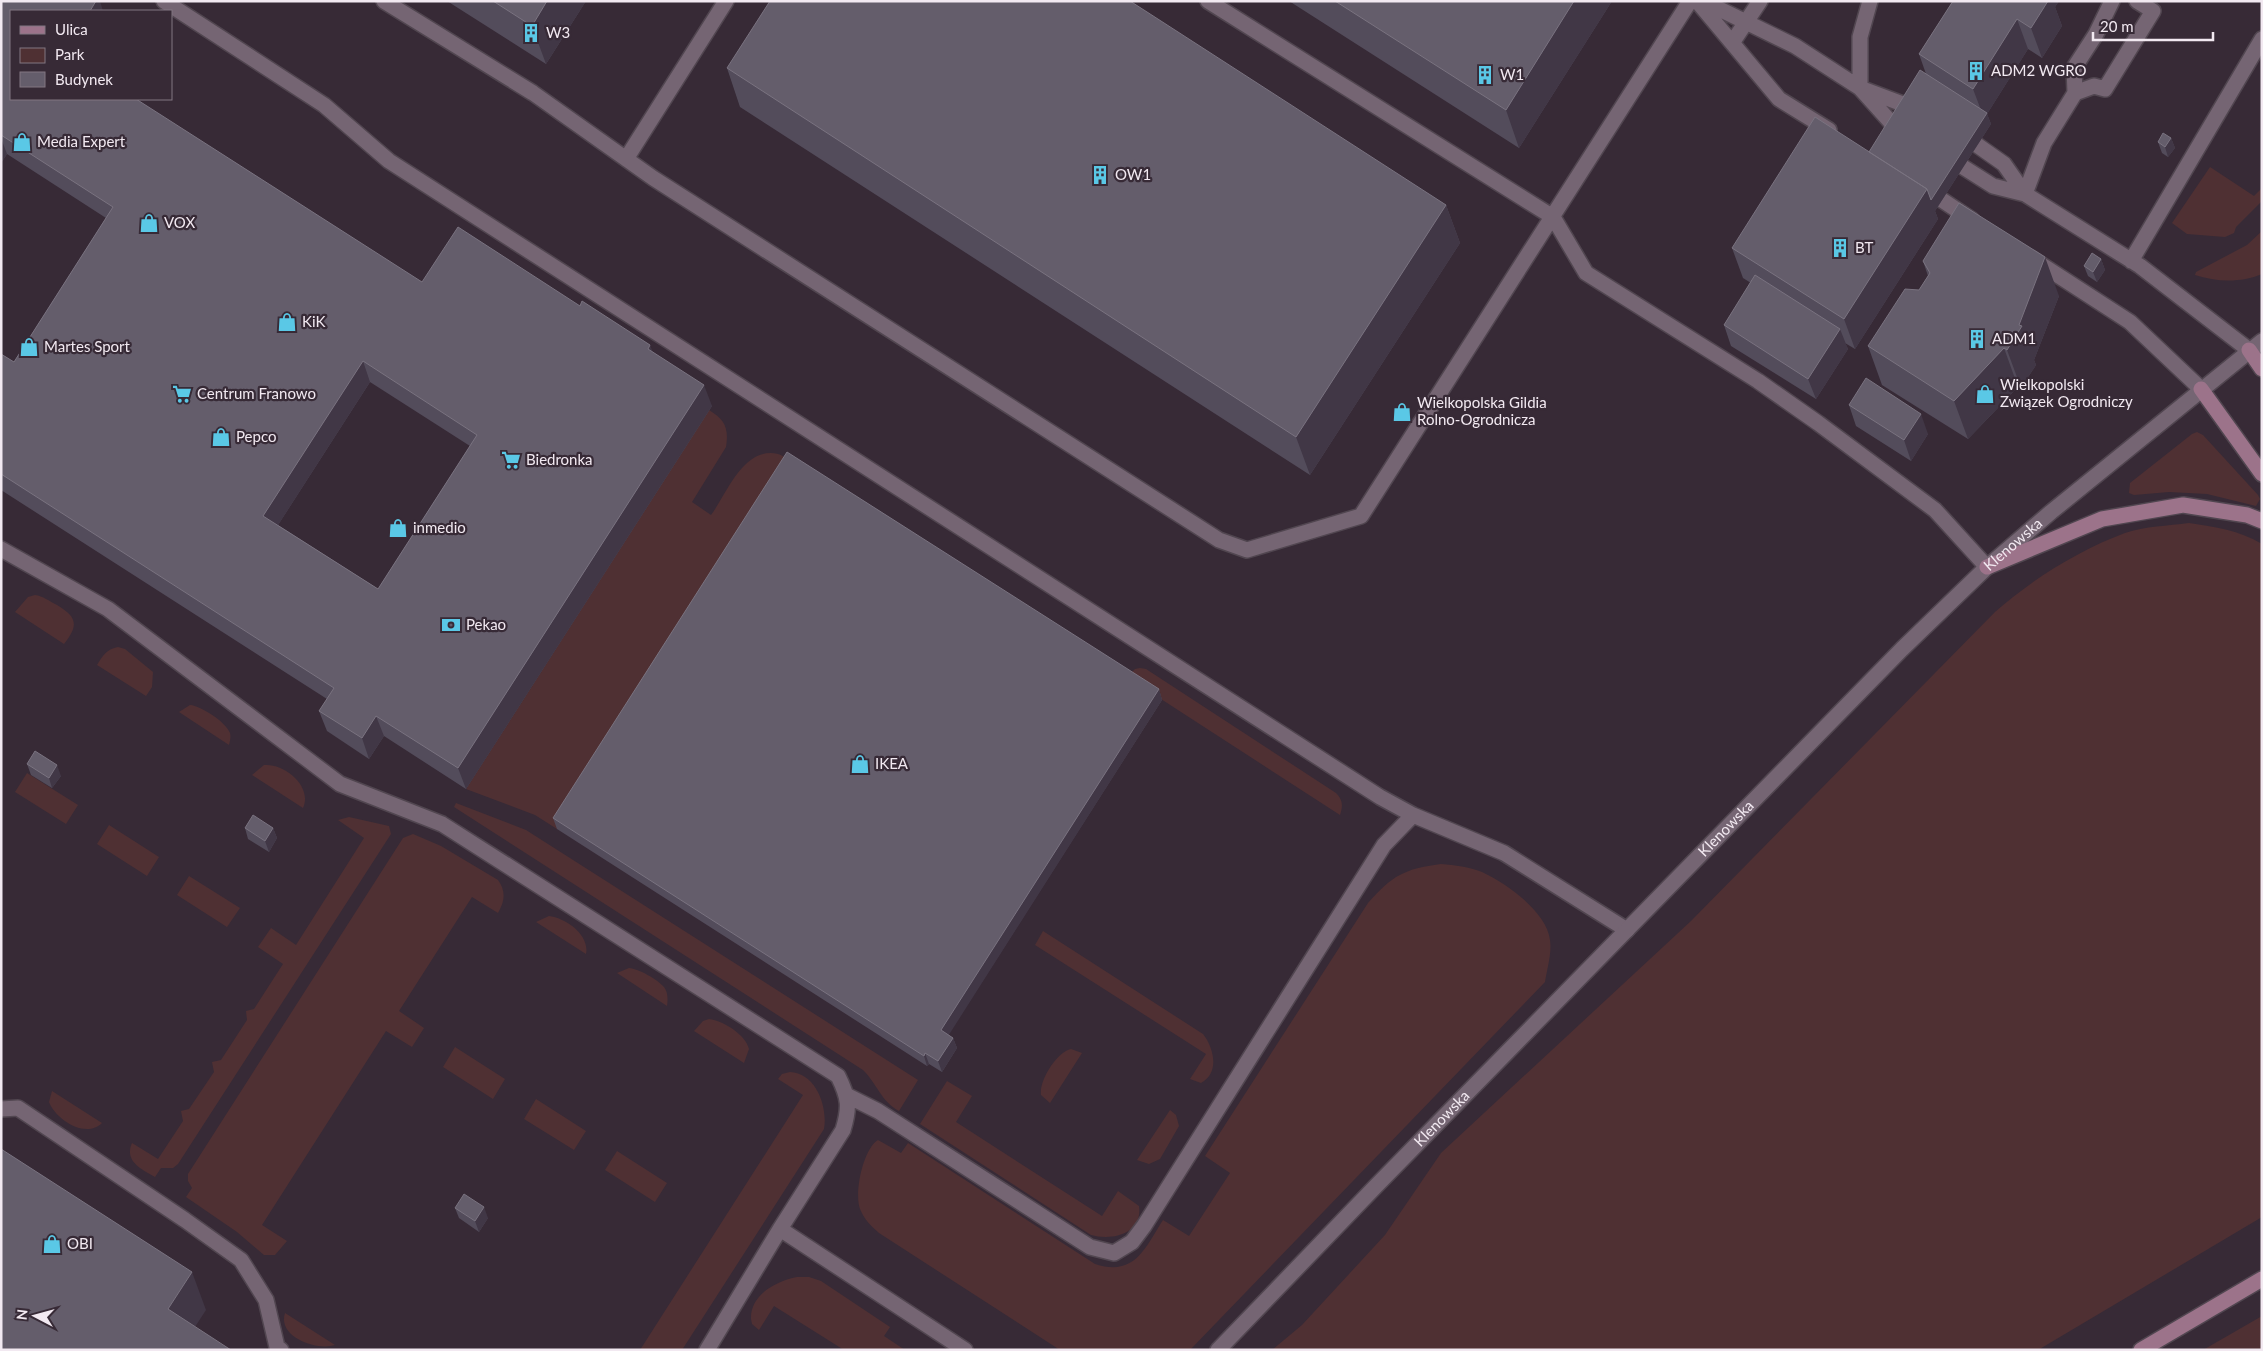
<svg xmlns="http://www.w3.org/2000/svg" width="2263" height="1351" font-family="Lato,sans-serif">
  <rect width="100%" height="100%" fill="#372a36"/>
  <path fill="#4f3033" d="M 2210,167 L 2254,196 L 2262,188 L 2262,201 L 2236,227 L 2234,233 L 2225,237 L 2187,234 L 2172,223 Z
    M 2262,231 L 2262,274 C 2241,283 2216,282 2195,275 L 2196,272 L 2247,245 Z
    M 709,410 C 725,420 729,428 726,447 L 692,502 L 711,515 C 727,494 743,446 778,454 C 782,455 787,459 791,462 L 557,829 L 535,815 L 466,789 Z
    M 2197,432 L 2203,435 L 2258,495 L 2260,499 L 2256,506 L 2207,494 L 2169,492 L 2134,495 L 2129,493 L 2130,483 L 2192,434 Z
    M 2189,523 C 2215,527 2239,530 2262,544 L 2262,1217 L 2038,1350 L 1272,1350 L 1302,1325 L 1385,1235 L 1441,1153 L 1691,921 L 1995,612 C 2031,580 2079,550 2125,533 C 2145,526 2168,526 2189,523 Z
    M 35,595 C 43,596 49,601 57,605 C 77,617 79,625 64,644 L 15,612 L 28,597 Z
    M 118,647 L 125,649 L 153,672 L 152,687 L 146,696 L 97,665 C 103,655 107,649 118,647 Z
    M 1140,668 L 1146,669 L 1336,793 C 1343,800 1343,806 1340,815 L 1127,677 L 1135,669 Z
    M 190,705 C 201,706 226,722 230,733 C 231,737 230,741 229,745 L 179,712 Z
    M 264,765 C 284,763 313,786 303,808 L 252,775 Z
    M 27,773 L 78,805 L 66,824 L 15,792 Z
    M 456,803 L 526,830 L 918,1080 L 899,1111 C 880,1100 878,1085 863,1070 L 454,807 Z
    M 349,817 L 389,826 L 391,834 L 178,1164 L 173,1168 L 161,1168 L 155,1177 C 141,1169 124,1161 132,1143 L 158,1159 L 183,1121 L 181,1111 L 189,1109 L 214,1072 L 212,1062 L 221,1060 L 247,1020 L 246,1011 L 254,1009 L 283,964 L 258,947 L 271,928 L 296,945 L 364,838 L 338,820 Z
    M 109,825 L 159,857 L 147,876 L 97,844 Z
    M 413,834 L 441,846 L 498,880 C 506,891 505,901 498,913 L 472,897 L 399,1011 L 424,1028 L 412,1047 L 386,1031 L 262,1225 L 287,1241 L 275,1255 L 264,1255 L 237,1232 L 186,1197 L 192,1188 L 188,1181 L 188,1174 L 403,838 Z
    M 1441,864 C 1455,865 1469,867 1482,872 C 1506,883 1547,912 1550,940 C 1552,953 1547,969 1545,982 L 1190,1350 L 1060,1350 L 879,1233 C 871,1226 864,1219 860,1209 C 854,1193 863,1149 878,1140 L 901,1153 L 908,1143 L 1095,1264 C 1135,1277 1145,1248 1163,1220 L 1189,1236 L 1230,1173 L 1205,1156 L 1368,903 C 1393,875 1404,869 1441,864 Z
    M 189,876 L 240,908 L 227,927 L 177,895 Z
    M 549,916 C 566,918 590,935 586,954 L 536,922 Z
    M 1043,931 L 1203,1034 C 1214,1048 1220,1073 1201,1083 L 1190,1079 L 1206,1054 L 1035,945 Z
    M 629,968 C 639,969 657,979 664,987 C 668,992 668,1000 667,1006 L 617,973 Z
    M 709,1019 C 724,1021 746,1035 749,1049 L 744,1063 L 694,1031 L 703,1021 Z
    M 455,1047 L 505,1079 L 493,1099 L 443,1067 Z
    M 1071,1049 L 1082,1053 L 1050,1103 L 1041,1095 C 1039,1080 1057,1052 1071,1049 Z
    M 790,1072 C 816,1073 828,1107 824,1129 L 682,1350 L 640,1350 L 803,1095 L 778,1079 L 782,1074 Z
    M 947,1081 L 972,1096 L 956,1122 L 1102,1216 L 1118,1191 L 1139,1206 C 1143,1234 1112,1241 1091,1235 L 920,1124 Z
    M 52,1091 L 102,1123 C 86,1139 56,1120 49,1102 Z
    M 536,1099 L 586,1131 L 574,1150 L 524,1119 Z
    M 1170,1110 L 1176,1115 L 1179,1126 L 1160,1159 L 1149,1164 L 1137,1160 Z
    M 617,1151 L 667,1183 L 655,1202 L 605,1170 Z
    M 797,1277 L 809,1277 L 821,1281 L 890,1327 L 884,1336 L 905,1350 L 844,1350 L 774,1306 L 759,1330 L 752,1324 L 751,1319 C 750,1295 776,1281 797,1277 Z
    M 285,1313 L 335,1345 C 317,1351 277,1337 285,1313 Z
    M 2262,1316 L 2262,1350 L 2203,1350 Z"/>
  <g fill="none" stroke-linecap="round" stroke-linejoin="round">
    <g stroke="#514650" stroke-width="18">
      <path id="lane" d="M 164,1 L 324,105 L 389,161 L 1380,797 L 1413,815 L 1504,853 L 1627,930
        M 384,1 L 533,93 L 653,178 L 1219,540 L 1247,550 L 1361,516 L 1690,1
        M 1208,1 L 1553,217 L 1586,273 L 1758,381 L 1818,423 L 1935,510 L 1987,567
        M 1697,1 L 1779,99 L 1829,130
        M 1703,1 L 1795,46 L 1860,88 L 1895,127
        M 1870,1 L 1860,37 L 1860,88 L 1908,106
        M 1732,43 L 1760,1
        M 2075,93 L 2094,86 L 2105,89 L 2153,11 L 2137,1
        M 1977,145 L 2004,164 L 2025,194
        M 626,159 L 726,1
        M 1963,167 L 1993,186 L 2025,194 L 2140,266 L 2249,350
        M 2025,194 L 2044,143 L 2075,93 L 2074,68 L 2096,34 L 2112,1
        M 1942,200 L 1972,220
        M 2031,258 L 2130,322 L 2201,389
        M 2131,261 L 2262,39
        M 1,549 L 108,609 L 340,784 L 442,824 L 838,1076 C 849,1098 850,1107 843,1130 L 780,1229 L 707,1350
        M 848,1096 L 878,1111 L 1090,1247 L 1114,1253 L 1132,1242 L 1144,1226 L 1384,845 L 1413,815
        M 1,1109 L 18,1108 L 185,1220 L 241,1260 L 266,1300 L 277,1347 L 281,1350
        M 780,1229 L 965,1350"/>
    </g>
    <g stroke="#514650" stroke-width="18">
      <g id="street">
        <path id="s1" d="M 1218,1350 L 1375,1187 L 1902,649 L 1987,567 L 2051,512 L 2262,341"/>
      </g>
    </g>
    <g stroke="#514650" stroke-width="18">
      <path id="secondary" d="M 2249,350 L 2262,369
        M 2201,389 L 2262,474
        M 1987,567 L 2102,519 L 2183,505 L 2247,515 L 2262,521
        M 2141,1350 L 2262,1279"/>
    </g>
    <use href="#lane" stroke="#756573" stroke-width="15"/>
    <use href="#street" stroke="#756573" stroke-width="15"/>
    <use href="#secondary" stroke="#9c738a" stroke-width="15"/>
  </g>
  <path fill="#534c5b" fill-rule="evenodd" d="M 1,1 L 11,99 L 422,282 L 653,352 L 712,406 L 466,789 L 384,736 L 369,759 L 327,731 L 319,711 L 327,699 L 1,490 L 1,354 L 14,362 L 106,218 L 7,154 L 1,163 ZM 370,382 L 470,446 L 378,589 L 278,525 Z
    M 447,1 L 586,1 L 546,64 Z
    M 1289,1 L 1612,1 L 1519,148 Z
    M 1953,1 L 2059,1 L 2055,7 L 2062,26 L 2042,58 L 2028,49 L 1987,114 L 1991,124 L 1935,211 L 1938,219 L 1855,349 L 1845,343 L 1848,349 L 1816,399 L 1731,346 L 1724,325 L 1751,283 L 1743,278 L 1732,248 L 1869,152 L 1926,74 L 1919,54 Z
    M 727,68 L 1446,205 L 1460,243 L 1310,475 L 740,107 Z
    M 2171,138 L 2175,148 L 2168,157 L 2162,153 L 2158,142 Z
    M 2101,259 L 2105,270 L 2097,282 L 2088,276 L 2084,266 Z
    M 1923,261 L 2059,296 L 2034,360 L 2036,365 L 2021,388 L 2018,387 L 1968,439 L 1882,385 L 1868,346 L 1919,290 L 1928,276 Z
    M 1849,405 L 1928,434 L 1911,461 L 1856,426 Z
    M 1159,689 L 1162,700 L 948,1035 L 953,1038 L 957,1048 L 942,1072 L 929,1064 L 927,1066 L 557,829 L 553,818 Z
    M 27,764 L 61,776 L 52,788 L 31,775 Z
    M 245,828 L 273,828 L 277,838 L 269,852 L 248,839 Z
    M 455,1208 L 488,1218 L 479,1232 L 459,1218 Z"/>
  <path fill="#413746" d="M 96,1 L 100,1 L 103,11 L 90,11 Z
    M 547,1 L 586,1 L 546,64 L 532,26 Z
    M 1574,1 L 1612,1 L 1519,148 L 1506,110 Z
    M 2043,1 L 2059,1 L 2055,7 L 2062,26 L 2042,58 L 2031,28 Z
    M 2017,19 L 2028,49 L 1987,114 L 1991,124 L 1935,211 L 1938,219 L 1855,349 L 1844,319 L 1927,189 L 1984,118 L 1973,89 Z
    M 1,138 L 7,154 L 1,163 Z
    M 2171,138 L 2175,148 L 2168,157 L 2165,147 Z
    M 1446,205 L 1460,243 L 1310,475 L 1296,437 Z
    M 2045,257 L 2059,296 L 2034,360 L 2036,365 L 2021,388 L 2007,350 L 2019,325 Z
    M 2101,259 L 2105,270 L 2097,282 L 2093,272 Z
    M 1840,329 L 1848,349 L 1816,399 L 1808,379 Z
    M 650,345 L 658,366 L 648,349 Z
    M 2004,348 L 2018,387 L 1968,439 L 1954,401 Z
    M 363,361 L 370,382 L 271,536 L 263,516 Z
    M 704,385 L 712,406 L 466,789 L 458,768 Z
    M 1921,414 L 1928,434 L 1911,461 L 1904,440 Z
    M 1159,689 L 1162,700 L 945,1041 L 941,1030 Z
    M 376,716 L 384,736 L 369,759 L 362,738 Z
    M 57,765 L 61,776 L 52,788 L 49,778 Z
    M 273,828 L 277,838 L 269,852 L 265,841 Z
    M 953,1038 L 957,1048 L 942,1072 L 938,1061 Z
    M 925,1053 L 929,1064 L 927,1066 L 924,1056 Z
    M 484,1207 L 488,1218 L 479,1232 L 475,1221 Z
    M 192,1272 L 206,1310 L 182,1347 L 168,1309 Z"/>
  <path fill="#645d6b" stroke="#7a7380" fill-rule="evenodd" d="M 1,1 L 96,1 L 90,11 L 11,11 L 11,99 L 136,99 L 422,282 L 458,227 L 580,306 L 582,301 L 650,345 L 648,349 L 704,385 L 458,768 L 376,716 L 362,738 L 319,711 L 334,688 L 1,474 L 1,354 L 14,362 L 113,207 L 1,135 ZM 363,361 L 477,435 L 378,589 L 263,516 Z
    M 493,1 L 547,1 L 532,26 Z
    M 770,1 L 1130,1 L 1446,205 L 1296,437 L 727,68 Z
    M 1335,1 L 1574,1 L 1506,110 Z
    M 1953,1 L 2048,1 L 2031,28 L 2017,19 L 1973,89 L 1919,54 Z
    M 1920,70 L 1987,113 L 1931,200 L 1927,189 L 1869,152 Z
    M 1815,117 L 1927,189 L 1844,319 L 1732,248 Z
    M 2163,133 L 2171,138 L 2165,147 L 2158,142 Z
    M 1959,203 L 2045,257 L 2019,325 L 2022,326 L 2007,350 L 2004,348 L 1954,401 L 1868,346 L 1905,289 L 1919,290 L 1930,273 L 1923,261 Z
    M 2092,253 L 2101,259 L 2093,272 L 2084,266 Z
    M 1755,275 L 1840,329 L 1808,379 L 1724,325 Z
    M 1866,378 L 1921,414 L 1904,440 L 1849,405 Z
    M 787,452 L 1159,689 L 941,1030 L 953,1038 L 938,1061 L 925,1053 L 924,1056 L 553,818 Z
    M 35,751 L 57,765 L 49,778 L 27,764 Z
    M 253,815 L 273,828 L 265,841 L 245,828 Z
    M 1,1149 L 192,1272 L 168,1309 L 231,1350 L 1,1350 Z
    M 464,1194 L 484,1207 L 475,1221 L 455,1208 Z"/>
  <defs>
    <g id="building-bare" transform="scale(1.5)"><path d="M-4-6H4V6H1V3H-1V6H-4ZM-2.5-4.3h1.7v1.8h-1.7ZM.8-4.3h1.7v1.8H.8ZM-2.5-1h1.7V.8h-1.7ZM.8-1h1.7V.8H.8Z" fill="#5ac8e6" stroke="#372a36" stroke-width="2.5" paint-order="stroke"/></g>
    <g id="shop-bare" transform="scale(1.5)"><path d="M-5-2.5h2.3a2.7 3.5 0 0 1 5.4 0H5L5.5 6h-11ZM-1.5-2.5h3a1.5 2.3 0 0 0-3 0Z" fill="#5ac8e6" stroke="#372a36" stroke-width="2.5" paint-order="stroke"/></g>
    <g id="supermarket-bare" transform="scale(1.5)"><path d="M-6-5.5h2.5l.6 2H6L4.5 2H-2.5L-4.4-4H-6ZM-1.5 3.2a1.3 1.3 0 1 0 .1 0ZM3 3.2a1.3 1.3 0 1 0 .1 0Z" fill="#5ac8e6" stroke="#372a36" stroke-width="2.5" paint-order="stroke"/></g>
    <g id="bank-bare" transform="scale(1.5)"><path d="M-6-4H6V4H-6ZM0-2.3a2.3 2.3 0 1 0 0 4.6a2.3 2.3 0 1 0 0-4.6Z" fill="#5ac8e6" stroke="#372a36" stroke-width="2.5" paint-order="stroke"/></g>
  </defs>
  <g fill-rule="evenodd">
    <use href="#building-bare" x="531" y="33"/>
    <use href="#building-bare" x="1976" y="71"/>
    <use href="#building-bare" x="1485" y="75"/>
    <use href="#shop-bare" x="22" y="142"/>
    <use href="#building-bare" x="1100" y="175"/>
    <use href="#shop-bare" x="149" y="223"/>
    <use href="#building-bare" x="1840" y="248"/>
    <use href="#shop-bare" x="287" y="322"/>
    <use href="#building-bare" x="1977" y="339"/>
    <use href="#shop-bare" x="29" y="347"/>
    <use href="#supermarket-bare" x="182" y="394"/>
    <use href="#shop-bare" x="1985" y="394"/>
    <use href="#shop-bare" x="1402" y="412"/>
    <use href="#shop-bare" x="221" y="437"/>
    <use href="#supermarket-bare" x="511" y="460"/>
    <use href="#shop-bare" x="398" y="528"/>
    <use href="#bank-bare" x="451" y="625"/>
    <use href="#shop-bare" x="860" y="764"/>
    <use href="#shop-bare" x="52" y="1244"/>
  </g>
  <g text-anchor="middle" stroke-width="4.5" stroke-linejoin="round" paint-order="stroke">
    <g font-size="15" fill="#f2e9f1" stroke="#372a36" text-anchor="start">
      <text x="546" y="38">W3</text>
      <text x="1991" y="76">ADM2 WGRO</text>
      <text x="1500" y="80">W1</text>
      <text x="37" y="147">Media Expert</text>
      <text x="1115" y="180">OW1</text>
      <text x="164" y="228">VOX</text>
      <text x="1855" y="253">BT</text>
      <text x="302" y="327">KiK</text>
      <text x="1992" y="344">ADM1</text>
      <text x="44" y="352">Martes Sport</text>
      <text x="2000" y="390">Wielkopolski<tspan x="2000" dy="17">Związek Ogrodniczy</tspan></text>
      <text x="197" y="399">Centrum Franowo</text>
      <text x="1417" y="408">Wielkopolska Gildia<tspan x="1417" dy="17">Rolno-Ogrodnicza</tspan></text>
      <text x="236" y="442">Pepco</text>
      <text x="526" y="465">Biedronka</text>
      <text x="413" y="533">inmedio</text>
      <text x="466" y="630">Pekao</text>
      <text x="875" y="769">IKEA</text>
      <text x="67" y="1249">OBI</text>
    </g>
    <g font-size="15" fill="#f2e9f1" stroke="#372a36">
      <text dy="5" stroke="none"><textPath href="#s1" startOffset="1132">Klenowska</textPath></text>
      <text dy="5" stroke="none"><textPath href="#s1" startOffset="728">Klenowska</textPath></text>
      <text dy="5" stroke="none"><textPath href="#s1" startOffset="322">Klenowska</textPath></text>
    </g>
  </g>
  <rect width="2263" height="1351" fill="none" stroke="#f2e9f1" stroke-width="5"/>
  <rect x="10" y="10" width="162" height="90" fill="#372a36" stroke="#827681"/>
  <rect x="20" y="26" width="25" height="8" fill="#9c738a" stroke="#827681"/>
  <text x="55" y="35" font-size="15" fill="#f2e9f1">Ulica</text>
  <rect x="20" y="48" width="25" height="15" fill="#4f3033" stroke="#827681"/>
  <text x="55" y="60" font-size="15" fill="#f2e9f1">Park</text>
  <rect x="20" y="72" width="25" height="15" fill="#645d6b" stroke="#827681"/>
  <text x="55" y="85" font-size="15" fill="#f2e9f1">Budynek</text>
  <g transform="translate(35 1316) rotate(276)" stroke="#372a36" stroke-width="4" paint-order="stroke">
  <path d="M0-4L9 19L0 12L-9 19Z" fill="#f2e9f1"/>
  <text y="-8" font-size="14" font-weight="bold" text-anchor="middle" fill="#f2e9f1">N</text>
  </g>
  <path d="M2093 32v8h120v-8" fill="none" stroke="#f2e9f1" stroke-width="2.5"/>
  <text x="2100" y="32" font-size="15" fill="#f2e9f1" stroke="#372a36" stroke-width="4" paint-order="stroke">20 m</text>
</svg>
